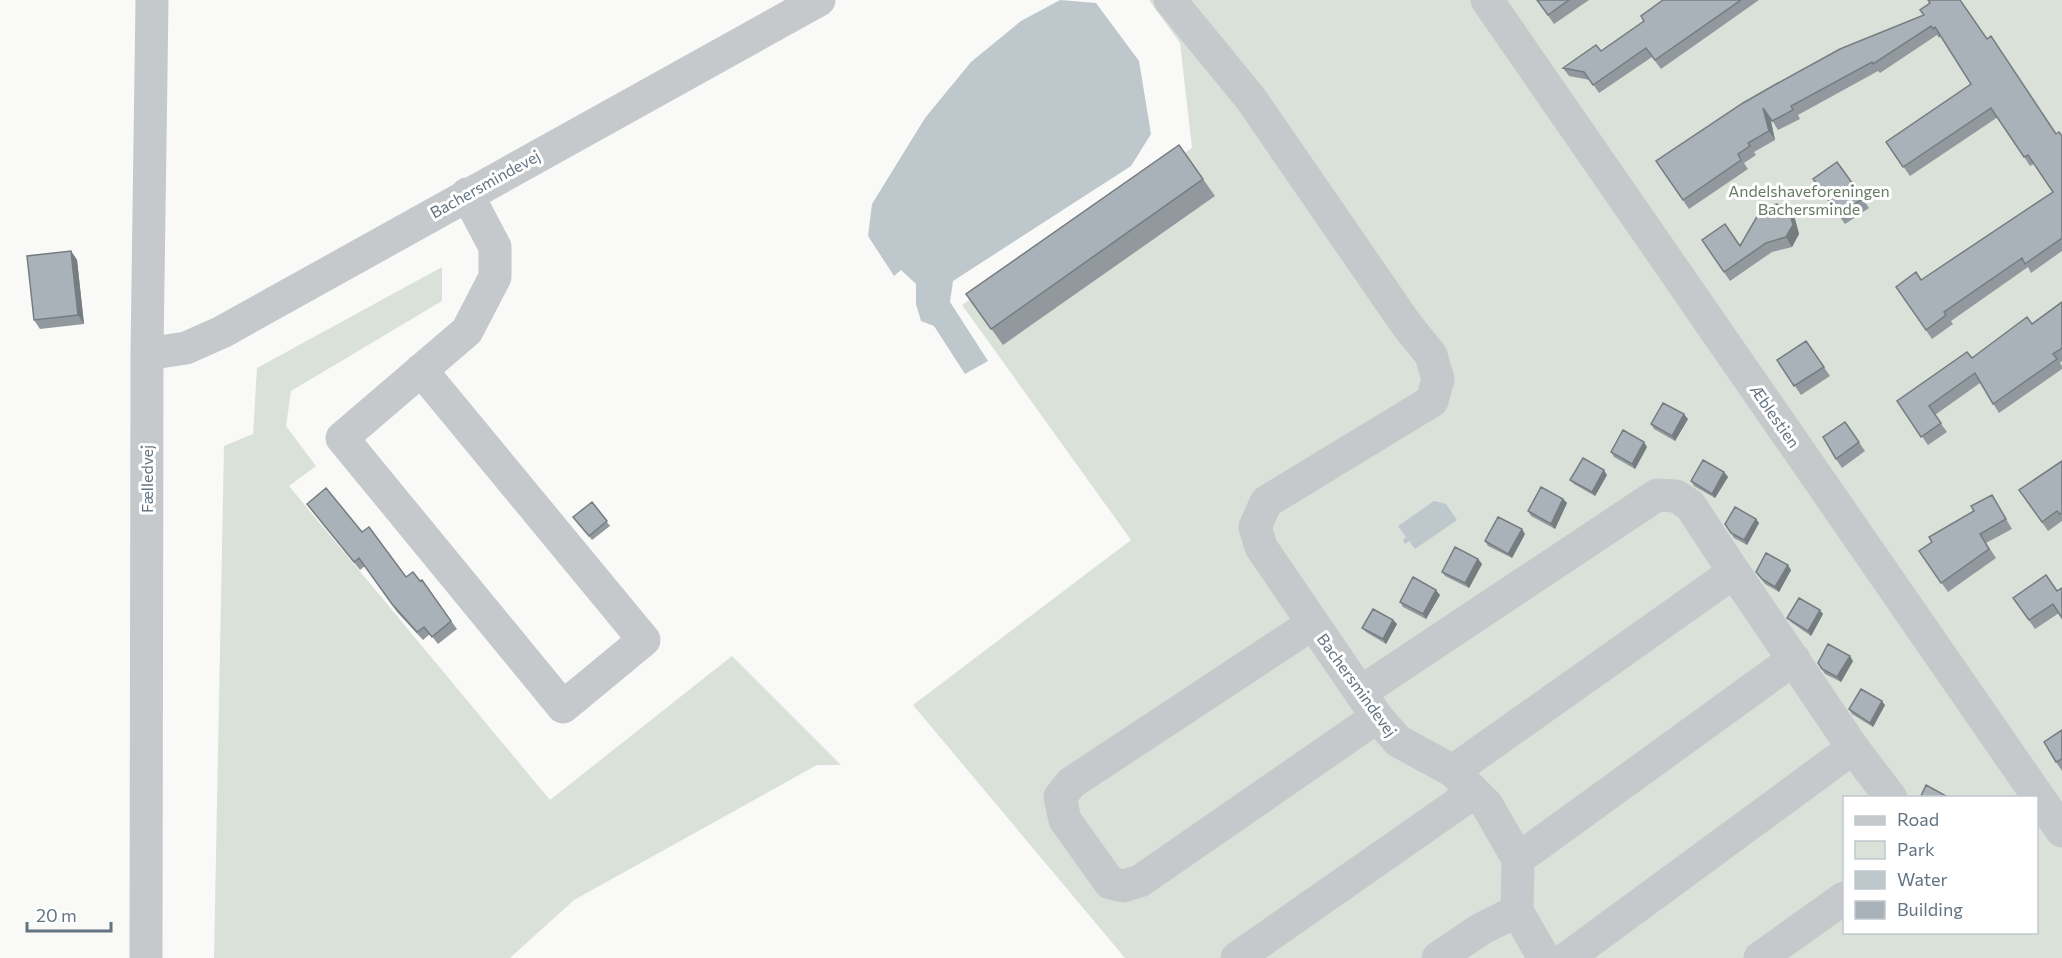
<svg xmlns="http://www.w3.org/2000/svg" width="2062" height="958" font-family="Commissioner,sans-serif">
  <rect width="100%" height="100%" fill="#f9f9f7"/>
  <path fill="#dae1d8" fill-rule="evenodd" d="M 1149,0 L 2062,0 L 2062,958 L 1125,958 L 913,705 L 1131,540 L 962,305 L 1192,148 L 1180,43 ZM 1844,798 L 2036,798 L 2036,932 L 1844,932 Z
    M 442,267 L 442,301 L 291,391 L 286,426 L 316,466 L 289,486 L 550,800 L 732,656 L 841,765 L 817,765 L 574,900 L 510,958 L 214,958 L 224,446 L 253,434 L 257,368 Z"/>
  <path fill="#bdc7cc" d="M 1060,0 L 1096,3 L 1139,61 L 1151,134 L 1131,166 L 953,281 L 950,302 L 988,361 L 965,374 L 934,326 L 921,321 L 916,304 L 916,284 L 901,270 L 894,276 L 868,236 L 872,204 L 925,118 L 971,62 L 1021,21 Z
    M 1434,501 L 1446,504 L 1457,520 L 1415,549 L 1409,541 L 1405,544 L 1403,540 L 1406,537 L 1398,526 Z"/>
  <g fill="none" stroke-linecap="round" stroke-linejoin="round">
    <path stroke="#c5c9cc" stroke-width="33" d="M 1170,0 L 1251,99 L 1406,324 L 1431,355 L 1438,379 L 1432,401 L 1266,502 L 1255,527 L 1261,547 L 1377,717 L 1398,741 L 1453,771 L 1487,805 L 1518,859 L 1517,911 L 1544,958
      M 1487,0 L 2062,831
      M 147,354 L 186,348 L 222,332 L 819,0
      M 421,370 L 644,640 L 563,707 L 342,438 L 467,331 L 495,277 L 495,247 L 467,194
      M 1312,624 L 1071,783 L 1060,797 L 1065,820 L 1110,883 L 1123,886 L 1140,881 L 1377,717
      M 1361,692 L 1657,495 L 1676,496 L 1690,505 L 1734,572
      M 1453,771 L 1734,572 L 1853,748 L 1891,798
      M 1518,859 L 1794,659
      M 146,958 L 147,354 L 152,0
      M 1237,958 L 1473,793
      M 1438,958 L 1481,929 L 1517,911
      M 1567,958 L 1853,748
      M 1760,958 L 1844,898"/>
  </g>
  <path fill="#91999e" d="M 1537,0 L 1589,0 L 1554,24 Z
    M 1663,0 L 1759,0 L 1661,69 L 1652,57 L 1599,93 L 1590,80 L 1569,76 L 1563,68 L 1601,51 L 1644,21 Z
    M 1928,0 L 1960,0 L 1971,18 L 2056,134 L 2062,136 L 2062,251 L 2031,273 L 2028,267 L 1951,321 L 1953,324 L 1932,339 L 1896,287 L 1921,280 L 2053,192 L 2034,164 L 2030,166 L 1998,117 L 1910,176 L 1886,142 L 1971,84 L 1941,36 L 1939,38 L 1937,35 L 1880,73 L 1878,71 L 1798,115 L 1800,119 L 1778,130 L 1770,117 L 1775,140 L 1754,152 L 1756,155 L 1744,163 L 1748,169 L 1689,209 L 1656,161 L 1924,15 L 1930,3 Z
    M 1179,145 L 1215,196 L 1003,345 L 966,294 Z
    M 1837,162 L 1869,208 L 1845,224 L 1813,179 Z
    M 1795,219 L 1799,234 L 1792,247 L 1772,252 L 1730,281 L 1702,240 L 1740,246 Z
    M 71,251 L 77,260 L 84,324 L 40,329 L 34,320 Z
    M 2062,302 L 2062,361 L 2060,363 L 2062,366 L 2062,369 L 1999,413 L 1980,383 L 1935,415 L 1947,432 L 1928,445 L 1897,401 L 2032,324 Z
    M 1806,341 L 1830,376 L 1801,395 L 1777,360 Z
    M 1688,419 L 1675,441 L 1654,429 L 1651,424 Z
    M 1845,422 L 1865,451 L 1842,468 L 1836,459 Z
    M 1647,447 L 1635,469 L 1614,457 L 1611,452 Z
    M 2062,461 L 2062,521 L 2048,531 L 2019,490 Z
    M 1724,472 L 1728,477 L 1715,498 L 1694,486 L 1691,481 Z
    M 1607,475 L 1595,496 L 1574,484 L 1570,480 Z
    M 1992,495 L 2012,529 L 1986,543 L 1996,558 L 1948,592 L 1919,551 L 1974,511 Z
    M 1563,499 L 1567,503 L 1555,529 L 1531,516 L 1528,511 Z
    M 592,502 L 610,526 L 592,540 L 576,521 Z
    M 307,504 L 362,532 L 406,577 L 420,581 L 422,580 L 457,629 L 438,644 L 430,634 L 423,640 L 397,612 L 365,566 L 360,570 Z
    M 1756,519 L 1759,523 L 1747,545 L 1734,538 L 1725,524 Z
    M 1525,534 L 1512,558 L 1488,546 L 1485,541 Z
    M 1478,559 L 1482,564 L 1469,588 L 1445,576 L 1442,572 Z
    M 1791,570 L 1779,592 L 1765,584 L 1756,572 Z
    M 2057,591 L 2059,613 L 2035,629 L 2013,598 Z
    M 1440,595 L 1426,619 L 1403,607 L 1400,602 Z
    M 1823,614 L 1811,636 L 1791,622 L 1787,618 Z
    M 1393,620 L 1397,624 L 1386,644 L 1366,632 L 1362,628 Z
    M 1853,661 L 1841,682 L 1825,674 L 1818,663 Z
    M 1885,705 L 1873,727 L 1852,714 L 1849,709 Z
    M 2062,730 L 2062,771 L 2056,762 Z"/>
  <path fill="#767d81" d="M 1763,108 L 1770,117 L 1775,140 L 1769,131 Z
    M 1789,210 L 1795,219 L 1799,234 L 1792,247 L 1786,237 Z
    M 71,251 L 77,260 L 84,324 L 78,315 Z
    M 1684,414 L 1688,419 L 1675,441 L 1672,436 Z
    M 1644,442 L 1647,447 L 1635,469 L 1632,464 Z
    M 1604,470 L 1607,475 L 1595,496 L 1592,492 Z
    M 1724,472 L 1728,477 L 1715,498 L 1712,494 Z
    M 1563,499 L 1567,503 L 1555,529 L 1551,524 Z
    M 1756,519 L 1759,523 L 1747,545 L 1744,540 Z
    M 1522,529 L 1525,534 L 1512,558 L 1508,554 Z
    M 1478,559 L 1482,564 L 1469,588 L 1465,583 Z
    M 1788,565 L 1791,570 L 1779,592 L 1775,587 Z
    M 1436,590 L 1440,595 L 1426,619 L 1423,614 Z
    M 1820,610 L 1823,614 L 1811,636 L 1808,631 Z
    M 1393,620 L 1397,624 L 1386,644 L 1383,639 Z
    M 1850,656 L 1853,661 L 1841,682 L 1837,677 Z
    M 1882,701 L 1885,705 L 1873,727 L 1870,723 Z"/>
  <path fill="#a9b2b8" stroke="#767d81" stroke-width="1.5" d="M 1537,0 L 1569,0 L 1548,15 Z
    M 1663,0 L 1741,0 L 1655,60 L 1646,48 L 1593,85 L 1584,72 L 1563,68 L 1596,45 L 1601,51 L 1644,21 L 1641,16 Z
    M 1928,0 L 1960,0 L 1987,39 L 1991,36 L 2056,134 L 2059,132 L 2062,136 L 2062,238 L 2025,264 L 2022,258 L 1944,312 L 1946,315 L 1926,330 L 1896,287 L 1916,272 L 1921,280 L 2053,192 L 2028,155 L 2024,157 L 1991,108 L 1903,167 L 1886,142 L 1971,84 L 1935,27 L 1933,29 L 1931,26 L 1873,64 L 1872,62 L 1791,106 L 1793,110 L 1772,121 L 1763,108 L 1769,131 L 1748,143 L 1750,146 L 1738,154 L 1741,160 L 1683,200 L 1656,161 L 1743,103 L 1778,83 L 1840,49 L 1924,15 L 1920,10 L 1930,3 Z
    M 1179,145 L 1203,179 L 991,329 L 966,294 Z
    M 1837,162 L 1863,198 L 1839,215 L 1813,179 Z
    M 1777,204 L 1789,210 L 1793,225 L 1786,237 L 1766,243 L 1724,272 L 1702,240 L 1725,224 L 1740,246 L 1762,208 Z
    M 71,251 L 78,315 L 34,320 L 27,256 Z
    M 2062,302 L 2062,348 L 2053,354 L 2057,359 L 1993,404 L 1975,373 L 1929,406 L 1941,423 L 1921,437 L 1897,401 L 1967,352 L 1972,358 L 2027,317 L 2032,324 Z
    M 1806,341 L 1824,367 L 1794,386 L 1777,360 Z
    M 1663,403 L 1684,414 L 1672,436 L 1651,424 Z
    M 1845,422 L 1859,442 L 1836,459 L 1823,437 Z
    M 1623,430 L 1644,442 L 1632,464 L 1611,452 Z
    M 1583,458 L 1604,470 L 1592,492 L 1570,480 Z
    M 1703,460 L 1724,472 L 1712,494 L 1691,481 Z
    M 2062,461 L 2062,513 L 2060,514 L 2057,511 L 2042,522 L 2019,490 Z
    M 1541,487 L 1563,499 L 1551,524 L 1528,511 Z
    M 326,488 L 362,532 L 369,527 L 406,577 L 413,572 L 420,581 L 422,580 L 451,621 L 432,637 L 424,627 L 417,632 L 392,604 L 359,558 L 354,562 L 307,504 Z
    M 1992,495 L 2006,519 L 1980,534 L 1989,549 L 1941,583 L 1919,551 L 1932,542 L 1929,537 L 1974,511 L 1971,506 Z
    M 592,502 L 607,521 L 589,536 L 573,517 Z
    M 1735,507 L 1756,519 L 1744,540 L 1731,533 L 1725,524 Z
    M 1498,517 L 1522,529 L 1508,554 L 1485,541 Z
    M 1455,547 L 1478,559 L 1465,583 L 1442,572 Z
    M 1766,553 L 1788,565 L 1775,587 L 1762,579 L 1756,572 Z
    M 2046,575 L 2057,591 L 2062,588 L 2062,618 L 2053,604 L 2029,620 L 2013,598 Z
    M 1413,577 L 1436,590 L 1423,614 L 1400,602 Z
    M 1799,598 L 1820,610 L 1808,631 L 1787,618 Z
    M 1373,609 L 1393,620 L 1383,639 L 1362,628 Z
    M 1828,644 L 1850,656 L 1837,677 L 1822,669 L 1818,663 Z
    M 1861,689 L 1882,701 L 1870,723 L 1849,709 Z
    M 2062,730 L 2062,759 L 2056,762 L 2044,742 Z
    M 1926,785 L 1948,797 L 1920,798 Z"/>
  <g text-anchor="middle" stroke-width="6" stroke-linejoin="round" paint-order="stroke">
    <g font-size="16" fill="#647482" stroke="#fff">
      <text transform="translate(485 184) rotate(-29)" y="6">Bachersmindevej</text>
      <text transform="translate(1775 416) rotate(55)" y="6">Æblestien</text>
      <text transform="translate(147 479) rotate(-90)" y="6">Fælledvej</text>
      <text transform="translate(1357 685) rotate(54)" y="6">Bachersmindevej</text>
    </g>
    <g font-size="16" fill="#667a63" stroke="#fff">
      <text x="1809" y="197">Andelshaveforeningen<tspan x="1809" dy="18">Bachersminde</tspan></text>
    </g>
  </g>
  <rect x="1843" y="796" width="195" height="138" fill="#ffffff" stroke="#c1c7cd" stroke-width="1.5"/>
  <rect x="1855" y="816" width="30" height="9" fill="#c5c9cc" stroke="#c1c7cd" stroke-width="1.5"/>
  <text x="1897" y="826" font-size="18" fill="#647482">Road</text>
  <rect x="1855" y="841" width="30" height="18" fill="#dae1d8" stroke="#c1c7cd" stroke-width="1.5"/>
  <text x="1897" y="856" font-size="18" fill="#647482">Park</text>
  <rect x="1855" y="871" width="30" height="18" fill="#bdc7cc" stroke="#c1c7cd" stroke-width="1.5"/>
  <text x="1897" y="886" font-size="18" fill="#647482">Water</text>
  <rect x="1855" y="901" width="30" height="18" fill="#a9b2b8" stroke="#c1c7cd" stroke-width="1.5"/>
  <text x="1897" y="916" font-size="18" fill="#647482">Building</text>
  <path d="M27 922v9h84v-9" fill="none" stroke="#647482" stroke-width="3"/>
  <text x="36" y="922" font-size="18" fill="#647482" stroke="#ffffff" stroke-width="4.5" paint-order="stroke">20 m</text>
</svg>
